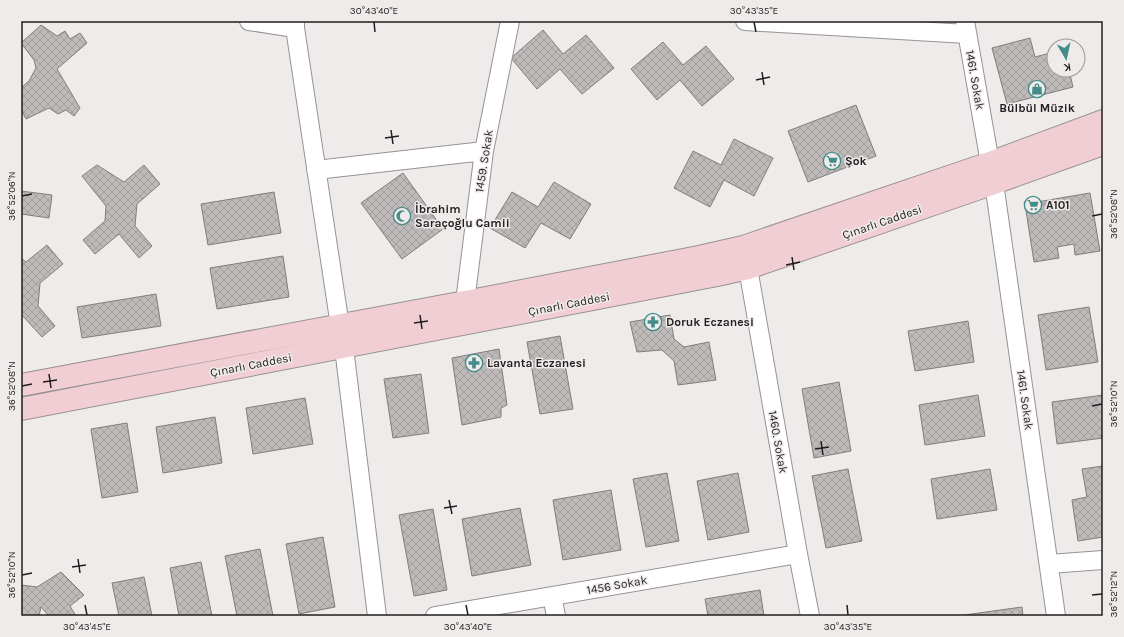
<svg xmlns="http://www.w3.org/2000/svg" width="1124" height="637" font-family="Karla,sans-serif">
<defs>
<pattern id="building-cross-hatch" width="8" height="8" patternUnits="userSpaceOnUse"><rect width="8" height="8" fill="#bebaba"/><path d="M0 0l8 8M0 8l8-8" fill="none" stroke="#a39f9f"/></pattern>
</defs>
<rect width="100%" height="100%" fill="#f0ebeb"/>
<path fill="url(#building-cross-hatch)" stroke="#817d7d" d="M41,25L57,36L65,31L70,39L80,33L87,43L57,69L80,108L74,116L66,110L58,114L49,108L26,119L21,109V88L29,81L36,68L34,60L21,43Z
M543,30L563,54L586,35L614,68L582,94L560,69L537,89L511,58Z
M1030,38L1035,57L1054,52V70H1069L1073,87L1007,104L992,48Z
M663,42L683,65L706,46L734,79L702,106L680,80L657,100L631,69Z
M856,105L876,156L808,182L788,131Z
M734,139L773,158L754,196L724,180L710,207L674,188L693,151L721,165Z
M97,165L124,182L144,165L160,184L137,204L135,226L152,246L139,258L119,234L95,254L83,240L105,221L106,206L82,176Z
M403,173L443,229L402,259L361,203Z
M554,182L591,204L570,239L541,223L525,248L490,228L512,192L538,207Z
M21,191L52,195L49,218L21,214Z
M274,192L281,233L208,245L201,204Z
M1090,193L1100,251L1075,255L1074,244L1057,247L1059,258L1034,262L1025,204Z
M47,245L63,264L40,283L38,306L55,326L42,337L21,314V258L26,262Z
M283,256L289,297L217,309L210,268Z
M156,294L161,326L82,338L77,307Z
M1089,307L1098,362L1046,370L1038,315Z
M670,315L674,339L684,347L709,342L716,380L678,385L674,361L662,350L637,352L630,322Z
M968,321L974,362L915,371L908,331Z
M560,336L573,409L540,414L527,342Z
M499,349L507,405L501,408V417L462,425L452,358Z
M421,374L429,433L393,438L384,379Z
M839,382L851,451L814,458L802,389Z
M978,395L985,436L925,445L919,405Z
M1103,395V438L1057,444L1052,402Z
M305,398L313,444L253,454L246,408Z
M215,417L222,463L163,473L156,427Z
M127,423L138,492L102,498L91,429Z
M1103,466V537L1078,541L1072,500L1087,497L1082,469Z
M848,469L862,541L826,548L812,476Z
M990,469L997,510L937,519L931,479Z
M667,473L679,541L646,547L633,479Z
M738,473L749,532L708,540L697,481Z
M611,490L621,550L563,560L553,500Z
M520,508L531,565L472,576L462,519Z
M433,509L447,590L414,596L399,515Z
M323,537L335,607L299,614L286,544Z
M260,549L273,616H237L225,556Z
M201,562L212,616H179L170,568Z
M61,572L84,595L70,606L76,616H49L41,607L39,616H21V585L37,587Z
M144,577L152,616H119L112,583Z
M760,590L764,616H708L705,599Z
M1022,607L1023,616H957Z"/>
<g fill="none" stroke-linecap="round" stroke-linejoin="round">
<defs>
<path id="minor" d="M249,21L295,28
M295,21V28L340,326
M745,21L967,34
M965,21L990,163
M316,170L484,151
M994,183L1056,616
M748,268L798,554L810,616
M465,302L484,151L510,21
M344,348L377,616
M1049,564L1103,560
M552,596L556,616
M435,616L798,554"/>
<path id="secondary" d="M21,385L465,302L699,257L743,247L990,163L1103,121
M21,409L717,275L748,268L994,183L1103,144"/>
</defs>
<use href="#minor" stroke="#979293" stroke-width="20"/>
<use href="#secondary" stroke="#979293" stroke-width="24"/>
<use href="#minor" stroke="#fff" stroke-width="18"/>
<use href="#secondary" stroke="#f1ced4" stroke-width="22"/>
</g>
<path fill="none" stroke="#201e1e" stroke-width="1.5" d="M374,22L375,32M754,22L756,32M762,72L764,85M756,80L770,77M391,130L393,144M385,138L399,136M22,196L32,194M1092,216L1102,214M792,257L794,270M786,265L800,262M420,315L422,329M414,323L428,321M49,374L51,388M43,382L57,380M22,386L32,384M1092,406L1102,404M821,441L823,455M815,449L829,447M449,500L452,514M444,508L457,506M78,559L80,573M72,567L86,565M22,575L32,573M1092,595L1102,594M85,605L87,615M466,605L468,615M847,605L848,615"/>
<defs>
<symbol id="shop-ring" viewBox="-11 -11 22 22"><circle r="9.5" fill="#f0ebeb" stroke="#448c89" stroke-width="1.5"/><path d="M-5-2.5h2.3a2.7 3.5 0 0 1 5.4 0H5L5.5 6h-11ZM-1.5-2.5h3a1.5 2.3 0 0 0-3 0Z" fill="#448c89"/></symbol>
<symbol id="supermarket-ring" viewBox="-11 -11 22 22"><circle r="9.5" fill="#f0ebeb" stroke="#448c89" stroke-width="1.5"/><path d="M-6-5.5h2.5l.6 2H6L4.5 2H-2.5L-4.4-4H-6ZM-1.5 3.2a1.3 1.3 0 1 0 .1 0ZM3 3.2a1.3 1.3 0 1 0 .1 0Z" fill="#448c89"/></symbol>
<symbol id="mosque-ring" viewBox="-11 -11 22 22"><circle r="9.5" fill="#f0ebeb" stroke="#448c89" stroke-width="1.5"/><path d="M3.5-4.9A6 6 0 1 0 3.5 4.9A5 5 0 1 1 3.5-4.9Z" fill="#448c89"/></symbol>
<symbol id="pharmacy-ring" viewBox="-11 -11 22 22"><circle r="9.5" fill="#f0ebeb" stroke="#448c89" stroke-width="1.5"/><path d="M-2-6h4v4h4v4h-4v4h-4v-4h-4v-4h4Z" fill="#448c89"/></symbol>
</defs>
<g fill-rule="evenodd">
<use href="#shop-ring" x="1027" y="79" width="20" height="20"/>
<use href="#supermarket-ring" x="822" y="151" width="20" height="20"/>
<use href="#supermarket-ring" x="1023" y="195" width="20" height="20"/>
<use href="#mosque-ring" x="392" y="206" width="20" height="20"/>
<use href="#pharmacy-ring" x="643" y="312" width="20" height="20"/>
<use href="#pharmacy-ring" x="464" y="353" width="20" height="20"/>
</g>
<g text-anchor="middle" stroke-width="3" stroke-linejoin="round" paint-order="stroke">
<g font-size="12" fill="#201e1e" stroke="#f0ebeb">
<text transform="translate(975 80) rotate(80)" y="4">1461. Sokak</text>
<text transform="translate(484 161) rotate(-81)" y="4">1459. Sokak</text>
<text transform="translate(882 222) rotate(-19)" y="4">Çınarlı Caddesi</text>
<text transform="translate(569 304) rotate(-11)" y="4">Çınarlı Caddesi</text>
<text transform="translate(251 365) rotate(-11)" y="4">Çınarlı Caddesi</text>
<text transform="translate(1025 400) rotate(82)" y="4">1461. Sokak</text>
<text transform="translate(778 442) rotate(80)" y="4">1460. Sokak</text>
<text transform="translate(617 585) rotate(-10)" y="4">1456 Sokak</text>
</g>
<g font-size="12" font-weight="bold" fill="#201e1e" stroke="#f0ebeb" text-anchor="start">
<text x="1037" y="112" text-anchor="middle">Bülbül Müzik</text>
<text x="845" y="165">Şok</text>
<text x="1046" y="209">A101</text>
<text x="415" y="213">İbrahim<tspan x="415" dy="14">Saraçoğlu Camii</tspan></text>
<text x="666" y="326">Doruk Eczanesi</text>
<text x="487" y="367">Lavanta Eczanesi</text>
</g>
</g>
<rect width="1124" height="637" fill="none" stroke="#f0ebeb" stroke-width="44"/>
<g transform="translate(1066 58) rotate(171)"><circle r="19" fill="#f0ebeb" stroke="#9d9999"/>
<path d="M0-3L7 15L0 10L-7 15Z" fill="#448c89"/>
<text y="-6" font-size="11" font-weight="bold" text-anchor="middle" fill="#201e1e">K</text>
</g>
<rect x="22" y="22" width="1080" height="593" fill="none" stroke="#201e1e" stroke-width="1.5"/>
<g font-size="10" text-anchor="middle" fill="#201e1e">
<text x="374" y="14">30°43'40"E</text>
<text x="754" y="14">30°43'35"E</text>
<text transform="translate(11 196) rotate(-90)" y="4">36°52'06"N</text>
<text transform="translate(1113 214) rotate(-90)" y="4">36°52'08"N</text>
<text transform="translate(11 386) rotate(-90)" y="4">36°52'08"N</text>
<text transform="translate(1113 404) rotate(-90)" y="4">36°52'10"N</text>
<text transform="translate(11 575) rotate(-90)" y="4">36°52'10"N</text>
<text transform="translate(1113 594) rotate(-90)" y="4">36°52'12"N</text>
<text x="87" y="630">30°43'45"E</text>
<text x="468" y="630">30°43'40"E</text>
<text x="848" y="630">30°43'35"E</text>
</g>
</svg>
